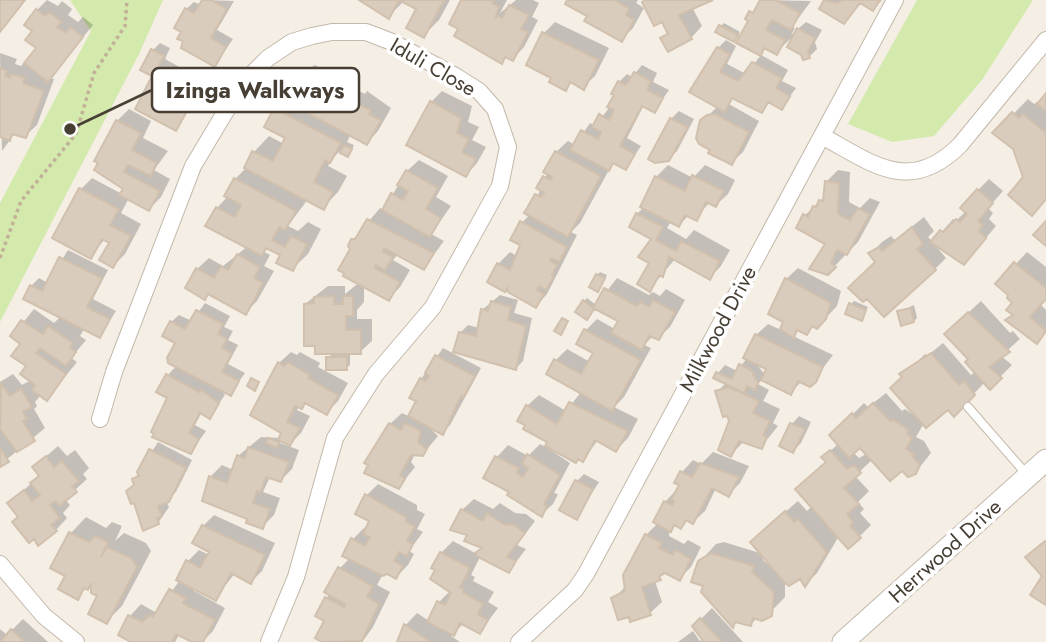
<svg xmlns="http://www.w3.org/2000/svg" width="1046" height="642" font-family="Jost,sans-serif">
<rect width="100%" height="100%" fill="#f4eee5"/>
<path fill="#d3eaac" d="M70,0H163L139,54L0,322V203L91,31Z
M917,0H1033L982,80L934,136L892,142L848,124Z"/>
<path fill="#0003" fill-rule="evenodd" d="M47,0L58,6L62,1L72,9L68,15L78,22L83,17L93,25L50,78L54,79L37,125L25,136L15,133L2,151L0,53L17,59L15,64L21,66L38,48L34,30L37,10Z
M204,0L234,1L217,30L233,39L215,65L183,31L186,9L194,2L201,5Z
M361,0H450L439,20L423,36L418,8L404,1L389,16Z
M463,0H507L500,13L516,0H533L539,3L532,17L538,20L524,47L513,59L507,56L502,61L460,28Z
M569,0H638L636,3L644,8L633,28L622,39Z
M646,0H705L692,7L702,26L691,38H662L669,32Z
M762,0L811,1L792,27L795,28L791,35L806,22L822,30L815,42L817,49L809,57L794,35L776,53L766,48L760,54L747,19Z
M826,0H882L873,9L862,2L844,22L821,9Z
M555,22L609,48L595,76L583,87L572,82L565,89L544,33Z
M724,23L740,32L734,40L721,26Z
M726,40L736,46L727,64L746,74L761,55L788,70L782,81L796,88L782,107L770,101L762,111L735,97L732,103L738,91L727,103L759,121L743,152L731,163L708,116L718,106V48Z
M160,43L170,48L165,59L212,85L199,103L194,101L176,129L155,75L153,50Z
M314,65L342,76L338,80L365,94L367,91L391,108L378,131L367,143L351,134L347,142L354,145L351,152L348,155L340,151L331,160L328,166L347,176L338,192L323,208L308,199L288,226L298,231L308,222L321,229L308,254L292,269L283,255L269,247L264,252L270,255L264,266L274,271L257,301L245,313L209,293L205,297L197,269L209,258L223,266L248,246L217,208L228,196L235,179L247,167L254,152L269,136L284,144L288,137L276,110L293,95L303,77Z
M642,65L657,73L653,82L669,90L654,111L644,105L627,138L641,146L626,168L615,162L610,168L580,223L571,232L577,235L547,294L536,306L509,285L489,281L498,264L510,252L517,256L522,245V223L530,214L556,152L568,141L575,145L590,123L595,126L609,108L619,82L627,74L632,77Z
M442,91L472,106L468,122L479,127L472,140L486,147L477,163L466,175L431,102Z
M1046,96V200L1032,214L1025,177L1014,148L995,133L1028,99L1034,104Z
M129,109L151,121L143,138L168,151L154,170L170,179L161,197L149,209L129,198L121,213L141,224L125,254L113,266L111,242L105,239L90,257L81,189L92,178L122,194L125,188L117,121Z
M679,111L694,119L677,151L669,159L671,119Z
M419,160L448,176L436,197L451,206L431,234L444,241L424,268L398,254L393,260L410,270L400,287L389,299L364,285V302L357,310V319H372V341L360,352H350V365L346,368L328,358L334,352L305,304L328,286H345V294L356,285H363L352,249L353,240L380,208L383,210L407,171Z
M668,165L693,178L705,165L735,180L728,194L716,205L710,202L696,218L689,215L679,225L671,221L667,228L686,239L694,230L730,250L721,266L710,277L675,259L650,289L653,238L637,214L644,207L656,177Z
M838,170L850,172L849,202L860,208L870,198L880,202L858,242L828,273L827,243L805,215L825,197L826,182Z
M989,179L1003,191L988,208L993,213L989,219L996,226L975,251L934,244L946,258L935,269L877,262L871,253L882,242L891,236L895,240L924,217L934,231L928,237L933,242L953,219L956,221L966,211L978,190Z
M68,250L108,270L93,299L116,311L100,336L85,328L80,336L86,340L71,358L77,362L47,399L41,395L35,402L37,406L34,409L45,428L0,465V382L13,374L22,385L31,380L23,343L12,336L34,309L54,323L61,316L31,286L39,278L48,283Z
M1027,252L1046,267V298L1040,304L1046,310V332L1036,342L1008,320L1014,314V303L1011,294L997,284Z
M798,268L841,291L837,306L817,327L814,325L806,333L800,329L793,336L833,355L810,385L802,381L791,392L763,379L758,384L769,390L763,401L780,409L773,423L778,426L761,447L744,441L731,455V421L717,392L726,383L718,373L725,365L737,371L747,358L756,335L768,324L781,330L785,322L786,279ZM756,363L768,369L765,375Z
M600,272L607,275L601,287L597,275Z
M617,278L649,295L653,292L660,296L666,289L685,300L670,327L658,338L653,336L644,345L651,348L624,397L614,407L638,419L628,438L616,450L598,440L583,460L554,449L552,451L570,463L554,493L558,494L553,504L541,515L512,491L486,478L497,457L508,445L528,456L540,444L546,447L550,441L527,406L539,395L566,411L581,392L556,360L567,349L590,362L595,352L586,330L597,319L615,329L620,320L595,307L590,314L584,301L587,298L596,305Z
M500,295L518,300L514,313L532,318L523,361L515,369L461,332L468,325L479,328L482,310Z
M854,301L868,307L861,319L851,304Z
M981,301L1010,333L1013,331L1020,339L1001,356L1012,365L990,387L985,382L954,415L948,407L924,423L916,437L924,441L931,453L915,473L873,459L855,476L869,491L858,502L864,509L860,513L871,525L859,537L839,536L817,573L806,584L800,576L785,579V597L765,618L758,617L751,624L738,621L733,626L706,584L694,581L704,557L716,544L724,542L763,554L764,530L798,501L807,511L812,506L827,461L824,457L839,443L832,435L864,403L868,407L886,393L902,411L905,409L917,417L914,365L925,354L927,356L943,343L971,375L976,371L958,322ZM860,445L868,453L859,458L853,452ZM764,555L776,572L763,560Z
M205,303L230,316L224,327L233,331L228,340L238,345L228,364L245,373L230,394L218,387L225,395L210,416L202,412L195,425L206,431L191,452L170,397L168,375L177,365V343L171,322L179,315L192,321Z
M914,305L917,318L914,321L899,312Z
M443,348L481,368L450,425L443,433L427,425L438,436L423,454H415L411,462L415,467L399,487L390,424L402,413L410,417L418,401L421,379Z
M291,352L297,355L300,352L320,363L318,367L348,383L338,401L327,412L307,402L299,406L297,410L310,416L301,433L290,444L281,440L280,443L299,450L292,469L281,480L270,477L263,492L280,498L274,515L262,527L249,518L210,477L222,465L233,470L238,456L261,437L280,438L284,432L279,363Z
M799,416L811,422L801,443L793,451L781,445L792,424Z
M158,442L192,460L176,492L166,501L169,507L158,523L134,480Z
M58,446L67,456L75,450L89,468L83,474L87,479L65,499L70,505L63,513L67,518L56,530L20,516L9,504L40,475L34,467Z
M713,452L749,466L740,483L728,495L716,488L705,511L693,522L688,520L681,527L676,524L670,530L669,536L684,544L688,540L701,547L691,567L679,579L667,572L655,581L662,602L650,613L613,599L626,586L625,575L646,535L658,523L665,502L681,485L676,482L682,472L693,460L701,464Z
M584,474L599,482L577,517V481Z
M378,484L417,505V510L425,514L417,529L423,532L409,551L414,554L408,565L396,577L383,574L377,585L390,592L373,627L362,642H325L317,638L327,620V598L340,568L350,558L353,539L364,528L367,529L371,520L367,495Z
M474,499L493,509L500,503L515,513L526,514L535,521L517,545L526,549L509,571L480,557L471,575L475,577L473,581L494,592L488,602L498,608L480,632L464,623L451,636L460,642H399L402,629L417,613L429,621L439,602L450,591L434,567L441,553L453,541L477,554L481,548L466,540L470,534L462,510Z
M214,515L275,543L262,571L251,582L235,573L215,599L195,588L194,591L225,608L213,631L202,642L180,633L175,642H135L120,634L130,616L141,604L155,612L162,605L180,580L188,561L199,550L209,555L211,551L203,526Z
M86,517L106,528L112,522L122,526L115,541L124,533L146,543L151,551L122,606L107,621L93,582L77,597L67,575L52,567L71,533Z
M712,608L743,642H678L693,631L700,641L705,638L694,626Z
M23,619L48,642H0V629L7,635Z"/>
<path fill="#d9ccbd" stroke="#d1c0ad" stroke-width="2" d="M0,0H25L0,32Z
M202,0H211L227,9L211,38L226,47L215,67L181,48L183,41L177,39L181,32L174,28L185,8L194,13Z
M359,0H444L424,38L406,28L416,9L399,0L389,19Z
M461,0H494L492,3L499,7L495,19L497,15L502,18L509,5L529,15L521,29L528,32L513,61L505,57L502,64L454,36L458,29L449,24Z
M567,0H614L629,8L626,15L634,20L622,42L584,21L587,16L565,4Z
M645,0H713L679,15L692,39L668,52L660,38L668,34L662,22L654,26L642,2Z
M760,0H776L800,13L791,30L772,20L766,30L785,40L777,55L764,48L761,56L736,43L748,21L745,19L749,11L753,13Z
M824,0L837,3L843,0H880L873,11L860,3L844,24L819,9Z
M36,9L45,16L49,12L62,22L57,27L66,33L70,27L83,37L48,82L24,63L36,48L25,40L32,31L24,25Z
M719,25L738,35L734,42L715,32Z
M797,28L815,38L808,51L810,58L803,60L801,55L787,47Z
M542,32L599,60L584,90L570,82L566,91L549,82L551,78L526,65Z
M717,47L730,54L720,72L738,81L752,62L782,78L776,88L790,96L782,110L768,102L762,113L732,98L725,112L689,92Z
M151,49L164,56L158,67L206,92L199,106L192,102L176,131L135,109L152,76L140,70Z
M0,68L7,71L5,76L10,78L11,74L25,78L23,83L44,91L26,138L12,134L10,141L0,137Z
M634,72L651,81L647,90L663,98L655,113L642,106L620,146L635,154L626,170L613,163L609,171L570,150L581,130L598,139L601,132L592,127L599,114L609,120L614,110L607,107L614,95L611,94L618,81L626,85Z
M301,76L332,88L329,92L371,110L369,114L381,120L367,145L287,102Z
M1046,93V111L1037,104Z
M430,101L461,118L457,133L469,139L462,152L476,159L466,177L406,145Z
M274,108L341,143L330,163L325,160L314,182L333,192L324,210L244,168L252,151L273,161L285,138L264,127Z
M1012,112L1019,118L1023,114L1046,133V199L1032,216L1008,195L1023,177L1013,149L992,133Z
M715,114L749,132L732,165L708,153L710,150L699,144L696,138L700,120L707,115Z
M670,118L688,127L669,161L655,163L648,159Z
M116,120L141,133L132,150L157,163L151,176L128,165L124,172L160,191L149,211L119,195L123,189L94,170L98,163L94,161Z
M344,145L352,149L348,157L340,153Z
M555,151L601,176L568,237L524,213L535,194L541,197L544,193L536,188L543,176L550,180L552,177L543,172Z
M406,170L438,188L426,209L441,218L430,237L382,210L391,193L403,200L408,191L397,185Z
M692,175L724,191L716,207L706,202L697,221L685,215L679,227L640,207L655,176L685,191Z
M234,178L296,211L285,230L279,227L272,240L285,247L291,236L307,244L293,271L276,263L280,255L266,248L262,256L205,226L216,207L235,217L241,205L224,196Z
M825,181L839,183L838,214L850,220L858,208L870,214L847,255L837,250L831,263L836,267L828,275L809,269L825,244L796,228L803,214L808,217L813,206L816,207L819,200L823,201Z
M79,188L119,209L110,225L131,236L113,268L99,260L109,243L102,239L91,259L52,238Z
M977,189L993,203L978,221L983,225L979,231L986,238L964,265L930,242L940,230L943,232L956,219L960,222L967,214L960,208Z
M636,213L663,227L656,240L676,251L681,241L720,261L710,280L669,257L663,277L659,275L650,292L637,284L649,263L638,257L651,239L629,227Z
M367,219L434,253L424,270L384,248L383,252L393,257L385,270L376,265L375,268L400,282L389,301L343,276L344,273L338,270L350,249L348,246L351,239H355Z
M520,221L567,247L559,262L552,258L550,261L557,265L552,275L554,276L546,290L539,286L537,290L544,294L536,308L508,292L507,288L505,292L487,282L497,263L510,270L520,245L510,240Z
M1046,221V246L1033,235Z
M912,227L923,244L917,249L936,270L884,317L867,299L863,302L848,288L875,262L868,253L879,247L882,251Z
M237,254L260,267L254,278L263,283L246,315L208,294L205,300L185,288L196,268L214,278L221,266L228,270Z
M59,257L102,278L87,307L110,319L100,338L23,299L30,285L42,291Z
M1014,262L1046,288V299L1030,317L1046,331L1037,344L1005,320L1013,315L1006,310L1012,303L1007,298L1008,295L995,284Z
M596,274L605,278L598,292L589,287Z
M785,278L831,303L826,319L817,329L812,326L807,335L797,330L794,338L780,329L783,322L768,314Z
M604,288L637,306L640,302L649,307L653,300L675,312L659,340L649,336L642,350L611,333L618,321L593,308Z
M334,296V304H343V296H353V316H346V330H361V354H315V346H304V304L314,303V297Z
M583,300L594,309L587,320L575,312Z
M491,301L511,307L508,320L526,326L516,370L453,352L459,332L476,336L481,309L488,311Z
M849,303L866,310L862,321L845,314Z
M911,308L914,322L901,326L897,311Z
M196,310L223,324L218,334L227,339L222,348L232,353L222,372L239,381L231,396L168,363L167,358L175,343L162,336L170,321L185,329Z
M968,312L1010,352L989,367L1002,378L990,390L965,362L968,359L944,334Z
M562,318L568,321L561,335L554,331Z
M21,320L43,334L48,326L73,343L70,348L76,352L66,366L40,348L36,353L66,374L47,401L32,390L35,385L20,374L26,366L11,356L20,344L10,336Z
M584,329L641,360L612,411L546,374L554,359L581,374L593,353L576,344Z
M755,334L823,367L816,382L810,387L798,381L791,395L761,380L766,369L743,358Z
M931,353L959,385L964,381L975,395L954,417L948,410L926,428L890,388L902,377L899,374Z
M435,355L475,376L463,398L461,396L443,435L408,416L416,401L409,398L420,378L426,381L429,376L425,373Z
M326,357H347V370H326Z
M278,362L285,366L287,362L310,375L308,378L338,395L327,415L305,403L302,409L295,406L287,422L300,428L290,446L278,440L281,433L250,415Z
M739,364L754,372L753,375L758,382L755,390L747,386L744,393L713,378L716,372L732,379Z
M166,374L199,392L201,390L219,403L210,419L200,413L189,433L199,439L191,454L152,437L154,434L151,432L167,398L156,392Z
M251,378L259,382L255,391L247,386Z
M1,384L10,396L21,389L32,407L23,412L27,419L23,421L35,441L17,452L0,429Z
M729,387L759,401L753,413L770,421L763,435L767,437L762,449L739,441L731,457L718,450L729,421L727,416L723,417L715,391Z
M569,402L628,431L616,452L595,440L583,462L578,459L576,463L545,446L547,442L523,429L525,425L517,421L526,405L557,424Z
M873,403L890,421L893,420L909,430L907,433L912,438L906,449L914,454L912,456L920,465L916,474L908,477L902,471L890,481L860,448L849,458L829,435L852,413L856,418Z
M389,423L401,430L405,423L421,431L418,442L427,449L423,456L411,455L400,475L405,479L399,489L364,473L368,465L364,463Z
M790,423L805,429L793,453L779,446Z
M268,438L279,442L277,448L266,443Z
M248,447L289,462L281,482L266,477L260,493L257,491L253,503L270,509L263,529L246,523L247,519L202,501L209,476L227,483L237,455L245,458Z
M0,448L9,462L0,467Z
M149,449L186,468L169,502L158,506L162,516L157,518L159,524L143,531L134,503L131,504L126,491L134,485L132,479L139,476L137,472Z
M830,450L847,469L854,465L861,473L844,488L859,504L847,514L853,522L850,526L861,538L848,549L795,489L826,462L821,457Z
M527,454L560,475L544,504L547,506L542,517L507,495L509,492L483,478L495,456L519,468L517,473L523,477L528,468L522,464Z
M46,456L54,467L62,461L79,481L72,486L77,492L59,506L56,501L50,505L60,518L51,525L57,531L38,546L34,539L29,543L12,522L18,517L7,503L24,490L32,501L40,495L30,483L39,476L32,467Z
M700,463L739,477L729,497L712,488L693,524L686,520L681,529L674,525L671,532L653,522L664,501L672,505L674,501L671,500L679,485L674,483L680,471L692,477Z
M575,480L593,489L577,520L559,510Z
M365,494L406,517V522L415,526L407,541L413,544L407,556L399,552L394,561L403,566L396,579L387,574L383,576L342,556L351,538L365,546L370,537L363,534L369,521L355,514Z
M461,509L483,521L487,513L503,524L514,525L525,533L507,557L516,561L509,573L478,557L475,553L482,548L464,541L467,535L450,530Z
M785,511L794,522L798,519L827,552L805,587L800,579L789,586L785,583L750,542Z
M202,525L265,555L251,584L231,573L216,601L176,580L186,560L200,568L209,552L192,543Z
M69,532L89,542L95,536L108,542L101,557L107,547L131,558L137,567L107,624L88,614L97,596L91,593V583L88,590L84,588L78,600L58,589L65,576L50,568Z
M645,534L662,543L659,548L673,555L675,550L691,559L680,581L665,573L659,576L661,580L642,587L651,615L630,622L629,617L618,620L611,598L625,591L623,575Z
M1045,541L1046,542V605L1030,595L1042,576L1025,557Z
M440,552L470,568L460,587L464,589L463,592L483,604L478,614L488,620L480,634L460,623L454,636L427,622L437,601L445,605L451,593L430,579L435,570L431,568Z
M711,553L754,566L752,572L774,592L772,616L762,621L753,618L751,626L735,622L733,628L701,592L703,586L691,582L698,561Z
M338,567L373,586L367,597L379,604L362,641L322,642L315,638L324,621L315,616L325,597L344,607L345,604L324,592Z
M169,589L186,598L183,603L215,620L203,642H192L176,634L172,642H131L118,635L128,615L142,622L150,615L153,617Z
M700,618L722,642H704L692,626Z
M404,624L431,642H397Z
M11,629L25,642H0Z"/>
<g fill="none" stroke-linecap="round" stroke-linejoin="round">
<defs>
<path id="service" d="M968,407L1028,476"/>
<path id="minor" d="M822,136C873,164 910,195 960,145L1046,40
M100,419L114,372L193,166L242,84L268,58L292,42L312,36L332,32H366L392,42L457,77L479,91L495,109L508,147L500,186L433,307L376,374L335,438L296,577L269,642
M0,564L44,616L76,642
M519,642L575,590L586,574L895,0"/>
<path id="tertiary" d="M843,642L1046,460"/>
</defs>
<use href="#service" stroke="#c3b8aa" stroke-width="10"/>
<use href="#minor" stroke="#c3b8aa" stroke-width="18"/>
<use href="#tertiary" stroke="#c3b8aa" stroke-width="23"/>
<path stroke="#c2b098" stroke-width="3.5" stroke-dasharray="3.5 3.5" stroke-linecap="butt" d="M0,258L21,201L76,134L94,73L125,26L127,0"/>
<use href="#service" stroke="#fff" stroke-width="8"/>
<use href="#minor" stroke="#fff" stroke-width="16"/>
<use href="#tertiary" stroke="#fff" stroke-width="21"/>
</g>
<g text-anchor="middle" stroke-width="7" stroke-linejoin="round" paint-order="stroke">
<g font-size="21" fill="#473e34" stroke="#fff">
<text transform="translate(433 67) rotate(30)" y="7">Iduli Close</text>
<text transform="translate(718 329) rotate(-62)" y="7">Milkwood Drive</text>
<text transform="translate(945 551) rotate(-42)" y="7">Herrwood Drive</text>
</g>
</g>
<path fill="none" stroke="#473e34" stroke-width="2.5" d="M70 129L152 90"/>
<circle fill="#473e34" stroke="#fff" stroke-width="2.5" cx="70" cy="129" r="7"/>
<rect fill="#fff" stroke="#473e34" stroke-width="2.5" x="152" y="68" width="207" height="44" rx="7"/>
<g font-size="23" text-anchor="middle" font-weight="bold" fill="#473e34">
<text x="255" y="98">Izinga Walkways</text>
</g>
</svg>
